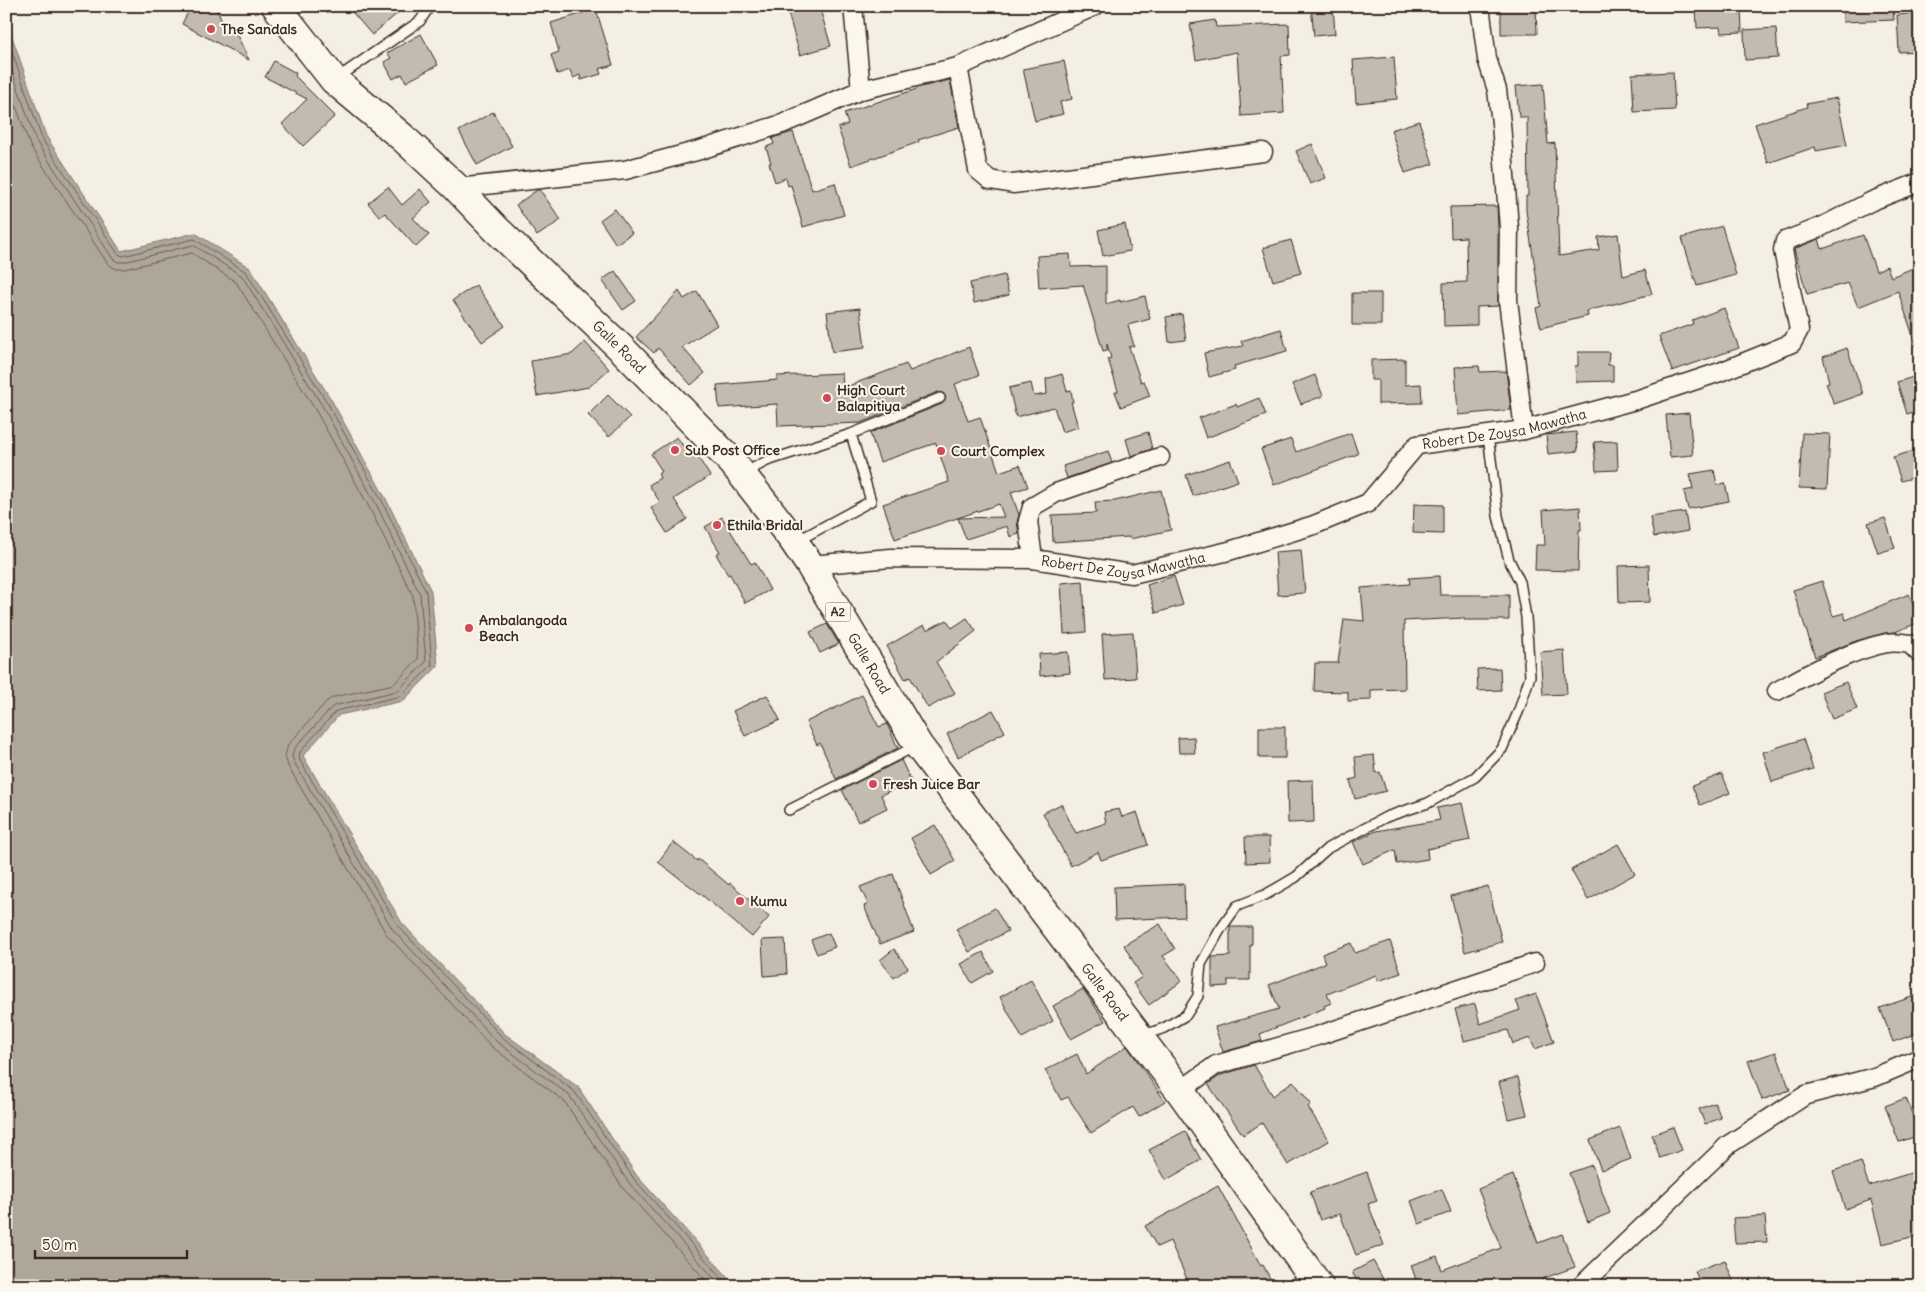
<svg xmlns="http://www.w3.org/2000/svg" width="1926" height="1292" font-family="Delius,sans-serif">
<rect width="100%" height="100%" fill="#f3efe4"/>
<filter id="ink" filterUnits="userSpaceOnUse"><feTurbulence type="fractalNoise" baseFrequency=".02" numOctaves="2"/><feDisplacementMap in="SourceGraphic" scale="10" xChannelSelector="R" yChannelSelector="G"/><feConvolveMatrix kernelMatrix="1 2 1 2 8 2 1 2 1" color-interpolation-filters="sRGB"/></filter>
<g filter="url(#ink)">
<path fill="#afa69a" stroke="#817468" d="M6,19L46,136L121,251L195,233L250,268L332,401L386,499L431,591L438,666L403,701L339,715L303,756L402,923L505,1034L578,1087L637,1176L736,1286H6Z"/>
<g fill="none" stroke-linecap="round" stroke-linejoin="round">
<path stroke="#695c50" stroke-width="1" d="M6,34L42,139L118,254L123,256L194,239L246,272L328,404L382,501L426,592L432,665L401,696L336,711L300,752L299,759L398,926L502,1037L574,1091L634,1179L729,1286
M6,53L36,141L113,259L118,262H124L193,245L242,276L323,407L376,504L420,594L426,662L397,691L333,706L294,749L292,756L294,762L393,930L497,1042L569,1095L629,1183L721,1286
M6,77L30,146L108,264L116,269H124L192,253L236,282L316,411L369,507L413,596L418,659L394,684L334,697L327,701L288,745L285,756L288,766L387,935L492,1047L564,1101L623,1188L711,1286"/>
</g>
<path fill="#c3bbb0" stroke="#3b2a1e" d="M191,6H216L223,25L236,33L249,60L182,24Z
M347,6H406L372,35Z
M786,6H819L831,46L800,55Z
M1311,6H1333L1335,34L1314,36Z
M1501,6H1536L1537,34H1501Z
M1696,6H1741L1742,32L1721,33L1720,27L1697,28Z
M1843,6H1893L1894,20L1843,22Z
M596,9L613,65L599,69L601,74L581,80L580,75L573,78L570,70L557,74L551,55L559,52L551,23Z
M1920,13V51L1899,52L1897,15Z
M1215,20L1216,27L1289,24L1290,55L1281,56L1284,113L1241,116L1237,52L1196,60L1190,24Z
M1776,28L1778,58L1745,60L1744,30Z
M421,34L438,65L406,82L402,74L393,79L384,62L391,58L387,53Z
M1394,57L1397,99L1356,103L1353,60Z
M274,61L296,73L295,76L335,116L303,146L282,124L307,99L265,77Z
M1064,61L1072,99L1060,102L1063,114L1035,121L1023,69Z
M1673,72L1675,110L1634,112L1632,74Z
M950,80L959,127L918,140L919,142L851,166L838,128L848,124L844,113L917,89V88Z
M1543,84L1548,144L1555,143L1559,256L1599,250L1598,237L1618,234L1623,276L1645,270L1652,294L1587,311L1588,316L1541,328L1536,308L1541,306L1526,211V196H1528L1527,117H1519L1516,86Z
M1837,98L1847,145L1816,151L1815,147L1768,163L1755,124L1807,107L1806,104Z
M493,112L512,146L477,165L459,131Z
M1419,121L1433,164L1405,173L1391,130Z
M793,132L812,190L835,183L844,215L803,227L791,185L788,186L786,178L775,182L769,163H771L766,147L774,144L772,138Z
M1312,144L1326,178L1310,184L1296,151Z
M388,187L402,205L420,189L431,202L413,218L429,235L416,247L385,213L380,217L368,203Z
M537,190H540L561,220L537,236L516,205Z
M1497,206L1498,228V306L1477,307V325L1444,326L1443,283L1467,282L1466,237L1451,238L1450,207Z
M615,209L632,233L616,244L600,220Z
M1125,224L1130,251L1103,256L1098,230Z
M1722,226L1736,275L1697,286L1682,238Z
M1863,235L1876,271L1887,266L1891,277L1913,268L1920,286V347L1917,348L1898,291L1858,307L1848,283L1807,294L1794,249L1819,239L1822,249Z
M1291,240L1301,273L1273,281L1263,248Z
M1070,254L1071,267L1106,266V304L1120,300V302L1145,296L1150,319L1128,325L1134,346L1129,347L1141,382L1144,381L1150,396L1121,407L1115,392L1118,391L1108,359L1111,358L1107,344V350L1103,351L1083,285L1039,288L1037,256Z
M615,271L636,301L623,310L602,280Z
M1004,275L1009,295L974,303L970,283Z
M476,285L505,326L482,342L453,300Z
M679,291L684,299L697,291L717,325L682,347L705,373L691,385L658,348L654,353L636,337Z
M1352,293H1381V325H1352Z
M860,308L865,348L832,352L827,312Z
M1724,308L1739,348L1672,371L1659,336L1693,324L1692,320Z
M1182,314L1186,340L1169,342L1166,317Z
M1281,329L1287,351L1234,366L1235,370L1209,377L1204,353L1243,346L1241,341Z
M585,342L609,369L589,387L537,396L531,361L572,354Z
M969,347L979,375L955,384L968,421L980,417L999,472L1020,465L1028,487L1011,492L1019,515L1017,522L1019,534L1010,537L1007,526L966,539L958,518L1004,517L999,504L895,539L883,504L949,482L936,443L880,462L870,433L942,404L946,398L943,393L938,392L860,423L778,426L777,404L719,408L717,385L777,380V376L842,373L843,388L906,364L910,371Z
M1847,348L1863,394L1834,404L1826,383L1829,382L1823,357Z
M1578,352H1609L1608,365H1613V381L1576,382L1575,366H1578Z
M1405,359V385L1421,384L1422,403L1378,404V380H1371V360Z
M1479,366L1480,372L1506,371L1511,410L1458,415L1455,367Z
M1062,374L1067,391L1071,390L1073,402H1071L1078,427L1062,432L1054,407L1016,417L1009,388L1031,383L1034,396L1047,394L1046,379Z
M1315,375L1323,396L1301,404L1292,384Z
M1920,375V410L1907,414L1897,382Z
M608,395L630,417L609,437L588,415Z
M1259,398L1266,415L1206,438L1199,418L1236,404L1237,407Z
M1689,413L1693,455L1670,457L1666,415Z
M1148,432L1152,449L1131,456L1126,439Z
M1576,432L1578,451L1548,454L1546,435Z
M1351,433L1358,454L1274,485L1261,449L1291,439L1296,452Z
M1802,433L1830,434L1827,489L1799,488Z
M677,437L688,453L694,451L710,476L674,499L687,519L667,533L651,508L660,502L649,485L660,478L658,474L662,471L651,454Z
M1617,441L1618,470L1596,471L1594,442Z
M1920,449V476L1901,481L1893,457Z
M1108,451L1112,463L1067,478L1063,466Z
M1230,460L1238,481L1193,496L1186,475Z
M1714,470L1717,485L1725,483L1729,501L1688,509L1684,491L1693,489L1690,474Z
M1161,490L1171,530L1130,539L1129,537L1053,542L1052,515L1096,513L1095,502L1115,501Z
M1414,504L1443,505V534L1413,533Z
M1580,507L1581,530H1579L1578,571L1535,570L1536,545H1545L1543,510Z
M1685,512L1688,531L1654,537L1650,517Z
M722,517L751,564L755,562L770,590L745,603L730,574L728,575L716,554L720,552L705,527Z
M1885,518L1895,548L1878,553L1868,523Z
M1301,550L1305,593L1278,595L1275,552Z
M1649,565L1650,602L1619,603L1618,566Z
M1174,576L1183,605L1156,613L1147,585Z
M1439,576L1440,595H1509V620H1464V618L1404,621L1405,689L1371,690V700L1348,701V692L1314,691L1315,663H1338L1344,619L1364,621L1361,588L1410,584L1409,578Z
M1083,581L1086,632L1064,634L1061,583Z
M1822,581L1833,616L1844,613L1846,620L1909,594L1920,622L1895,632L1885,633L1856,641L1815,657L1793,590Z
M967,618L976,631L936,662L955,693L928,708L910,677L905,679L887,646L924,625L927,630L947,620L952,628Z
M827,624L839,644L820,653L810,632Z
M1133,632L1136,678L1105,680L1102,634Z
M1564,650L1567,694L1543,695L1540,652Z
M1068,652L1070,673L1040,676L1039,654Z
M1500,668L1501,690L1478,691L1477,669Z
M1846,682L1857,709L1832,719L1821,692Z
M767,695L780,720L745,736L733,711Z
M862,695L879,727L887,724L898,748L836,779L820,743L817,745L806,722Z
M993,710L1005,732L958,757L947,734Z
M1259,727H1285V758H1259Z
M1194,737L1195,753H1179L1178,738Z
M1803,739L1813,769L1772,782L1763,752Z
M1374,755L1376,773L1380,772L1386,791L1355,799L1350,780L1357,778L1355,757Z
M901,760L911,781L881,795L887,808L858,822L842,790Z
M1722,774L1730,793L1700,805L1692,786Z
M1313,780L1314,822L1288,823L1287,781Z
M1462,803L1470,840L1427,849L1428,859L1397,864L1395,850L1363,864L1353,842L1376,831L1440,820L1437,808Z
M1061,804L1076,833L1106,823L1104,812L1119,809L1122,817L1137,812L1148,845L1101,860L1098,852L1071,866L1043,813Z
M935,825L955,861L931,875L911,838Z
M1245,837H1269L1270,862L1246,863Z
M673,842L697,861L698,859L729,885L730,883L769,917L752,937L702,895L658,862Z
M1618,844L1635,874L1588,900L1571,870Z
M893,874L914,932L880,944L864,906L868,904L860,887Z
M1184,884L1185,917L1115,920L1114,887Z
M1488,886L1502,942L1465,952L1451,896Z
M995,908L1008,931L969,952L956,929Z
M1160,924L1175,949L1163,956L1182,981L1149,1005L1133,983L1142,977L1124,945Z
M1230,927H1252V944H1250V980H1228V986L1212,987V957L1230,956Z
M829,933L835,947L817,954L811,940Z
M785,939L787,974L764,976L762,940Z
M1390,941L1401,973L1378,981L1376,975L1327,994L1331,1003L1324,1006L1325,1008L1260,1034L1262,1041L1223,1052L1215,1027L1279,1009L1269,985L1325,963L1322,954L1351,943L1355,953Z
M894,949L908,968L894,978L880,960Z
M983,952L993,971L972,983L961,964Z
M1031,980L1053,1021L1022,1038L1000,997Z
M1083,989L1105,1021L1071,1039L1053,1006Z
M1536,994L1554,1042L1535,1049L1530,1038L1513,1044L1508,1030L1464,1041L1455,1009L1475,1004L1480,1024L1520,1010L1516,1001Z
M1920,994V1032L1893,1042L1880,1008Z
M1127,1046L1165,1101L1139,1117L1133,1107L1091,1133L1068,1097L1061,1100L1045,1070L1077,1054L1086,1074Z
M1776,1052L1790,1090L1762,1100L1748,1061Z
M1254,1065L1273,1096L1293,1081L1311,1104L1308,1107L1329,1141L1288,1165L1262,1123L1243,1135L1208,1084L1221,1075Z
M1518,1077L1527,1115L1508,1119L1499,1082Z
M1906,1098L1920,1135L1899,1142L1885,1106Z
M1715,1103L1721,1118L1705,1124L1699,1109Z
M1673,1127L1682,1150L1660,1158L1652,1135Z
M1620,1128L1631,1159L1601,1170L1590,1140Z
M1185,1131L1201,1160L1166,1180L1149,1150Z
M1861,1162L1869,1186L1914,1172L1920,1191V1235L1882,1244L1871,1200L1845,1209L1833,1171Z
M1592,1165L1610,1213L1588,1222L1569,1173Z
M1367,1172L1377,1201L1368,1204L1384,1245L1356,1255L1340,1214L1320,1220L1310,1192Z
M1513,1175L1538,1243L1562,1234L1575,1267L1542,1279L1545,1286H1405L1416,1280L1411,1265L1437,1256L1442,1270L1501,1248L1478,1189Z
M1218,1186L1261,1266L1263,1265L1274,1286H1190L1170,1241L1157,1247L1145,1226Z
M1442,1189L1451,1212L1419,1224L1411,1201Z
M1765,1216L1767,1242L1735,1243L1733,1218Z
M1725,1260L1735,1286H1701L1695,1271Z
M1373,1261L1387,1286H1360L1352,1272Z"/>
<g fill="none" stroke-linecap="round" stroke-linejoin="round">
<defs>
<path id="service" d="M336,79L420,21L430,6
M851,434L940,398
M744,473L767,461L851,434L871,501L797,541
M789,810L916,746
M1142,1036L1164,1028L1186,1015L1198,996L1201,964L1220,930L1237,906L1265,895L1296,877L1328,848L1386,817L1428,803L1475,777L1502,749L1519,710L1530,676L1526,617L1520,582L1509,560L1498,516L1488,435"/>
<g id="minor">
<path d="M853,6L861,90"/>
<path d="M1480,6L1487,59L1497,90L1501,123L1509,228L1508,300L1524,430"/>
<path d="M958,67L978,170L990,180L1013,184L1263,152"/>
<path d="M457,188L625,170L700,150L782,124L861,90L958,67L1095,6"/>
<path d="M1033,559L1028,521L1032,507L1056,493L1160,457"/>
<path id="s1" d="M810,565L891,558L1033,559L1132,574L1229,551L1314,525L1368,503L1417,445L1524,430L1639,399L1720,372L1792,343L1799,330L1783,250L1785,241L1821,227L1872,201L1920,182"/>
<path d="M1777,691C1810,673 1850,650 1887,643C1894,642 1903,643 1910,644L1920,654"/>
<path d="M1180,1091L1216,1065L1317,1036L1535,963"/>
<path d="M1581,1286L1728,1145L1806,1095L1875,1077L1920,1058"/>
</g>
<g id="trunk">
<path id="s2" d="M276,6L334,80L402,137L457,188L496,229L623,350L733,463L793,540L810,565L918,745L1180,1091L1319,1286"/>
</g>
</defs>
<use href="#service" stroke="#3b2a1e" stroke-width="12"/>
<use href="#minor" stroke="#3b2a1e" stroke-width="21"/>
<use href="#trunk" stroke="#3b2a1e" stroke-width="31"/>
<use href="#service" stroke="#fbf7ec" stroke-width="9"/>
<use href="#minor" stroke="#fbf7ec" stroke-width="18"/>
<use href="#trunk" stroke="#fbf7ec" stroke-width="28"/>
</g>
</g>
<g fill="#d1495b" stroke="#fbf7ec" stroke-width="2">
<circle cx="211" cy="29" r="5"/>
<circle cx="827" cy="398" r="5"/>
<circle cx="675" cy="450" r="5"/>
<circle cx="941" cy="451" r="5"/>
<circle cx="717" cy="525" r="5"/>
<circle cx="469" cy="628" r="5"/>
<circle cx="873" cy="784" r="5"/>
<circle cx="740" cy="901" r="5"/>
</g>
<g text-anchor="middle" stroke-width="4" stroke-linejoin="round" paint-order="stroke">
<rect fill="#fbf7ec" stroke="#75685c" stroke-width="1" x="825.5" y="602.5" width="25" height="19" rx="4"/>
<g font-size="12" font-weight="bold" fill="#3b2a1e">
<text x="838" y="616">A2</text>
</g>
<g font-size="14" font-weight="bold" fill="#3b2a1e" stroke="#fbf7ec" text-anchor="start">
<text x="221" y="34">The Sandals</text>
<text x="837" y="395">High Court<tspan x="837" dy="16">Balapitiya</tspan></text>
<text x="685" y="455">Sub Post Office</text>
<text x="951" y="456">Court Complex</text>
<text x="727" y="530">Ethila Bridal</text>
<text x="479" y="625">Ambalangoda<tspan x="479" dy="16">Beach</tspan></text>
<text x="883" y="789">Fresh Juice Bar</text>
<text x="750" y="906">Kumu</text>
</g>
<g font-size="14" fill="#3b2a1e" stroke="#fbf7ec">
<text dy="5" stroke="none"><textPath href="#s2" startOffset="485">Galle Road</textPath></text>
<text dy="5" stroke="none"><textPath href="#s1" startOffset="735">Robert De Zoysa Mawatha</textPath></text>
<text dy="5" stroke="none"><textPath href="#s1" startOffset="315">Robert De Zoysa Mawatha</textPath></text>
<text dy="5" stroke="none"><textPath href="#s2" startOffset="890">Galle Road</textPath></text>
<text dy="5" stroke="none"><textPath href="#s2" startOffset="1295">Galle Road</textPath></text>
</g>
</g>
<rect width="1926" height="1292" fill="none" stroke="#fbf7ec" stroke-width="25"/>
<rect x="12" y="12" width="1901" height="1267" fill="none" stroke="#3b2a1e" stroke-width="2" filter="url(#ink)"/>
<path d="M35 1250v8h152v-8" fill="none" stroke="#3b2a1e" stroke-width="2.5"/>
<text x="42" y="1250" font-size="15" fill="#3b2a1e" stroke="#fbf7ec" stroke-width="4" paint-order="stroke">50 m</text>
</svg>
